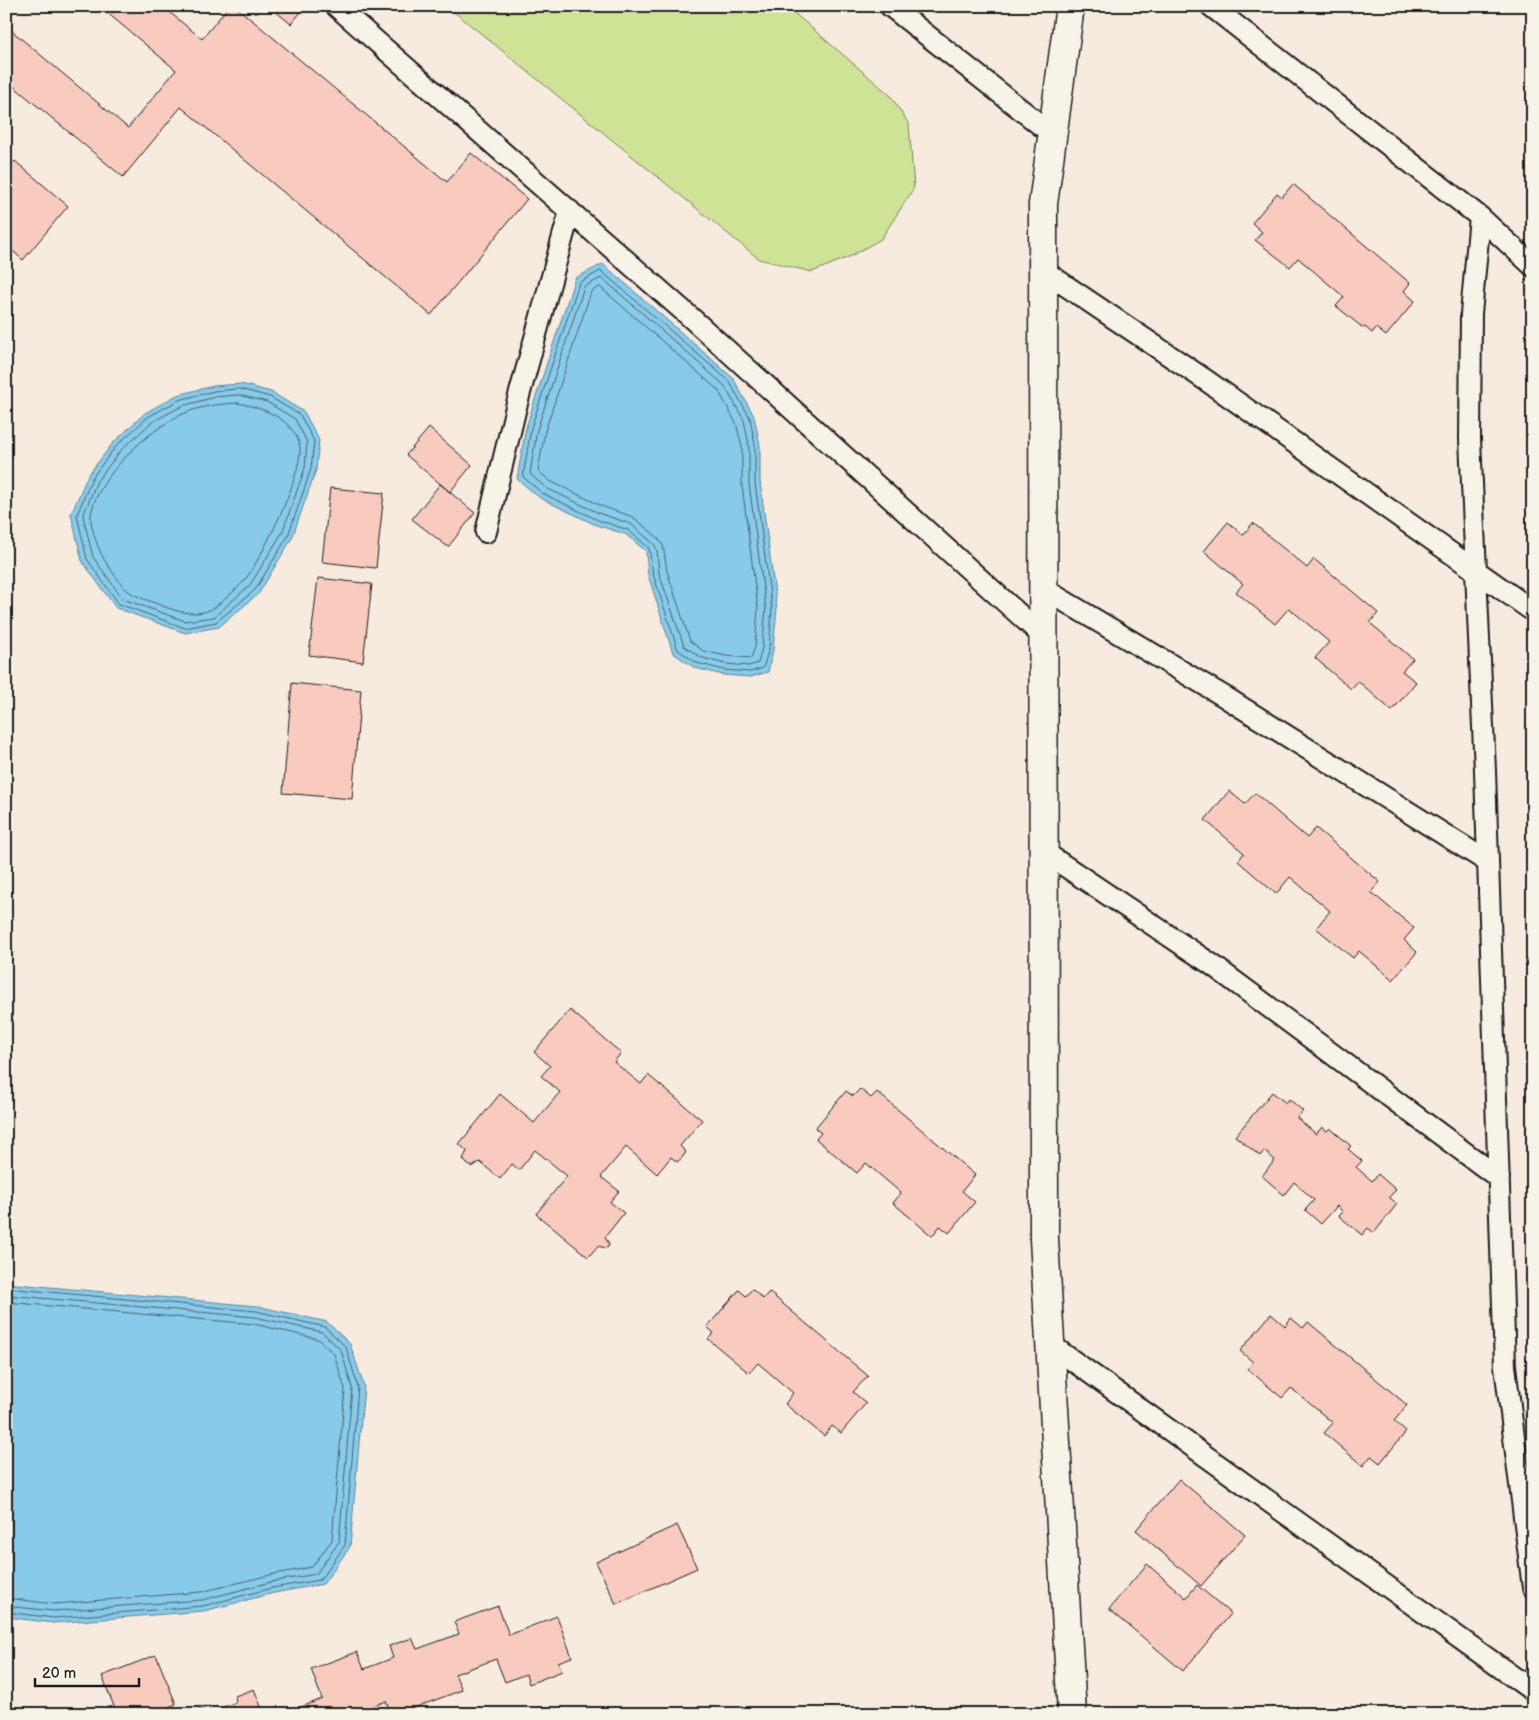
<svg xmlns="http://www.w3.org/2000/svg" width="1539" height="1720" font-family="'Balsamiq Sans',sans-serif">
<rect width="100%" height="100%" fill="#f7ebe0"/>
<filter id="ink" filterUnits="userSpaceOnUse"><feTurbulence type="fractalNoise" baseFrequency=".02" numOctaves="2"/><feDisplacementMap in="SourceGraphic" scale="10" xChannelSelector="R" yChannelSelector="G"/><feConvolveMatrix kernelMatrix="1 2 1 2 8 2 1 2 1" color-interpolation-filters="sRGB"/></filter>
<g filter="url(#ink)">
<path fill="#cfe397" stroke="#76805a" d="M447,6H786L890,95L909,124L914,188L881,239L849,257L812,272L759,259Z"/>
<path fill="#88cae9" stroke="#5d8497" d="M603,264L733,378L754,416L760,445V482L777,609L773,650L768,672L751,677L723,675L695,668L673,653L648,575L646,551L625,534L596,525L540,498L517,479L526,427L575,278Z
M241,384L271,392L304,412L319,440L316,470L292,538L259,593L219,627L185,633L116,608L82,561L71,514L88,475L113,443L145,413L177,395L213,386Z
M6,1283L257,1306L327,1322L350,1344L364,1386L350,1547L323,1584L274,1593L204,1611L53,1623L6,1617Z"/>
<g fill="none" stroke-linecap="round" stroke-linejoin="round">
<path stroke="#47626e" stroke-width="1" d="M601,271L729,381L750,418L755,445V483L772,609L769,649L763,668L750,672L724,670L697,663L678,650L653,574L649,548L628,530L598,520L542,493L523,477L531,428L579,283Z
M602,278L724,385L744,420L749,446V484L766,609L762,648L758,663L749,666L725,664L700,657L684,646L659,573L657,550L654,544L631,524L601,514L546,488L530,474L537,430L584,287Z
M600,287L718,390L736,423L742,447V485L758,609L755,647L751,658L726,656L703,651L690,641L667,571L663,545L657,537L633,517L604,507L550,481L538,471L545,431L591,292Z
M240,389L270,397L300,415L314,441L311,469L288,536L255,590L216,622L185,628L119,604L87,559L77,515L92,478L116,446L148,417L179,400L214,391Z
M239,395L267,402L295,419L307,442L305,468L282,533L250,585L214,617L185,621L123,599L93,557L83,516L97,481L121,450L152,422L182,406L215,397Z
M238,403C263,408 289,417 299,442C308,466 261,560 244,581C239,587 217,607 210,610C187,619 165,606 144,599C121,590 121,583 107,564C100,554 89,526 91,514C98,476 149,429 183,414C200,406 220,404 238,403Z
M6,1288L256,1311L325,1327L346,1347L358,1387L345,1545L320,1580L272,1588L203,1606L54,1618L6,1612
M6,1295L255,1317L322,1332L341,1350L352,1388L339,1542L316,1574L271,1582L202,1600L54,1611L6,1606
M6,1302L254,1324L318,1339L334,1354L345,1389L332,1540L312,1567L270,1575L201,1592L54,1604L6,1598"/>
</g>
<path fill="#f9cabe" stroke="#1c1c1c" d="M99,6H162L202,39L229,6H235L447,182L471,153L527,199L431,315L181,107L123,177L6,80V26L128,128L176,70Z
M269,6H306L291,24Z
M15,161L68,206L23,260L6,245V170Z
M1293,184L1410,283L1404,291L1415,301L1386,336L1376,328L1372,333L1365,327L1363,328L1336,306L1344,297L1298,258L1290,267L1255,240L1262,232L1252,223L1277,193L1282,197Z
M429,428L472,465L450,492L406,455Z
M440,484L475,513L448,547L412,519Z
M330,488L384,493L376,568L322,562Z
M1228,522L1243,535L1253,523L1307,568L1314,559L1378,613L1370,623L1413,659L1402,671L1416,682L1392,711L1358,681L1351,689L1315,658L1329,642L1289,608L1275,624L1236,592L1243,584L1204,551Z
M318,578L372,584L363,662L309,655Z
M292,683L361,690L352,799L283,793Z
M1229,791L1245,804L1255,793L1307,838L1316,828L1380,882L1371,892L1414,928L1404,940L1417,952L1393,980L1359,951L1353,958L1316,928L1330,911L1290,877L1276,894L1238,861L1244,853L1205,820Z
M570,1010L621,1053L614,1062L641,1084L648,1075L702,1120L680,1146L686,1152L682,1158L677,1162L671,1157L657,1174L626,1147L601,1177L619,1191L610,1202L624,1213L605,1237L609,1244L608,1247L606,1248L598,1246L588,1257L536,1214L567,1176L535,1150L519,1170L512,1164L500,1179L480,1162L472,1167L467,1164L463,1159L467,1151L459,1144L500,1094L534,1123L560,1092L541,1076L550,1066L534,1052Z
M860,1089L871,1098L877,1092L975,1175L962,1191L975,1202L949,1233L940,1226L932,1236L893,1203L901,1193L866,1163L857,1173L816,1139L821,1133L815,1128L846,1091L853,1096Z
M1272,1092L1286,1103L1289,1099L1303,1111L1297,1118L1316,1134L1322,1127L1327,1131L1330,1128L1351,1146L1348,1149L1362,1161L1356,1167L1372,1181L1378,1174L1396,1190L1389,1197L1397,1204L1374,1233L1368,1228L1362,1235L1339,1216L1343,1212L1337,1206L1321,1224L1305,1210L1314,1200L1294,1182L1284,1195L1262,1176L1275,1160L1264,1151L1260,1156L1235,1136Z
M752,1289L763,1299L769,1292L868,1376L853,1392L866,1403L841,1433L832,1426L824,1436L785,1404L793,1393L758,1363L749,1373L708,1339L714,1333L707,1327L739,1290L746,1296Z
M1271,1314L1285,1326L1291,1318L1303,1328L1308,1322L1407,1405L1394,1421L1406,1432L1380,1463L1371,1456L1363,1466L1324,1433L1333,1423L1291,1388L1282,1398L1248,1369L1253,1362L1240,1351Z
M1179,1479L1245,1535L1201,1586L1136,1530Z
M677,1525L697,1568L616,1604L596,1562Z
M1147,1564L1186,1598L1197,1585L1231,1614L1183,1671L1109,1609Z
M498,1606L509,1635L557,1616L572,1657L558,1662L562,1671L529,1684L526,1674L505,1682L496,1659L455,1674L462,1690L398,1714H391L386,1701L354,1714H283L322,1699L311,1669L357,1652L364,1669L393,1658L389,1646L412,1638L417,1649L459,1634L454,1622Z
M156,1655L176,1704L151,1714H117L102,1676Z
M254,1689L264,1714H190L209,1706L211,1712L236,1702L235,1696Z"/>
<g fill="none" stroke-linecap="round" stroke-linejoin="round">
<defs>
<path id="service" d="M336,6L688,315L1044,637
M890,6L1053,135
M1211,6L1480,217L1533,266
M1480,217L1471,314L1470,439L1485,771L1505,1366L1533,1588
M1044,271L1207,381L1533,611
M486,532L516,407L570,211
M1044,589L1225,697L1488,862
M1044,852L1211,964L1499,1178
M1051,1345L1533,1691"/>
<path id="tertiary" d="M1070,6L1043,204L1044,1239L1072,1714"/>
</defs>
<use href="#service" stroke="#1c1c1c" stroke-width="24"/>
<use href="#tertiary" stroke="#1c1c1c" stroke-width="31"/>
<use href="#service" stroke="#f7f3e8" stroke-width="20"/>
<use href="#tertiary" stroke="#f7f3e8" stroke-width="28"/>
</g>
</g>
<rect width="1539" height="1720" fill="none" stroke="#f7f3e8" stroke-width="25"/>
<rect x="12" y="12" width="1514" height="1695" fill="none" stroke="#1c1c1c" stroke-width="2" filter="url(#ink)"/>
<path d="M35 1678v8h104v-8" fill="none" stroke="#1c1c1c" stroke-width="2.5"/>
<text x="42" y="1678" font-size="15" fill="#1c1c1c" stroke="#f7f3e8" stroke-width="4" paint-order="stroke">20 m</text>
</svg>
